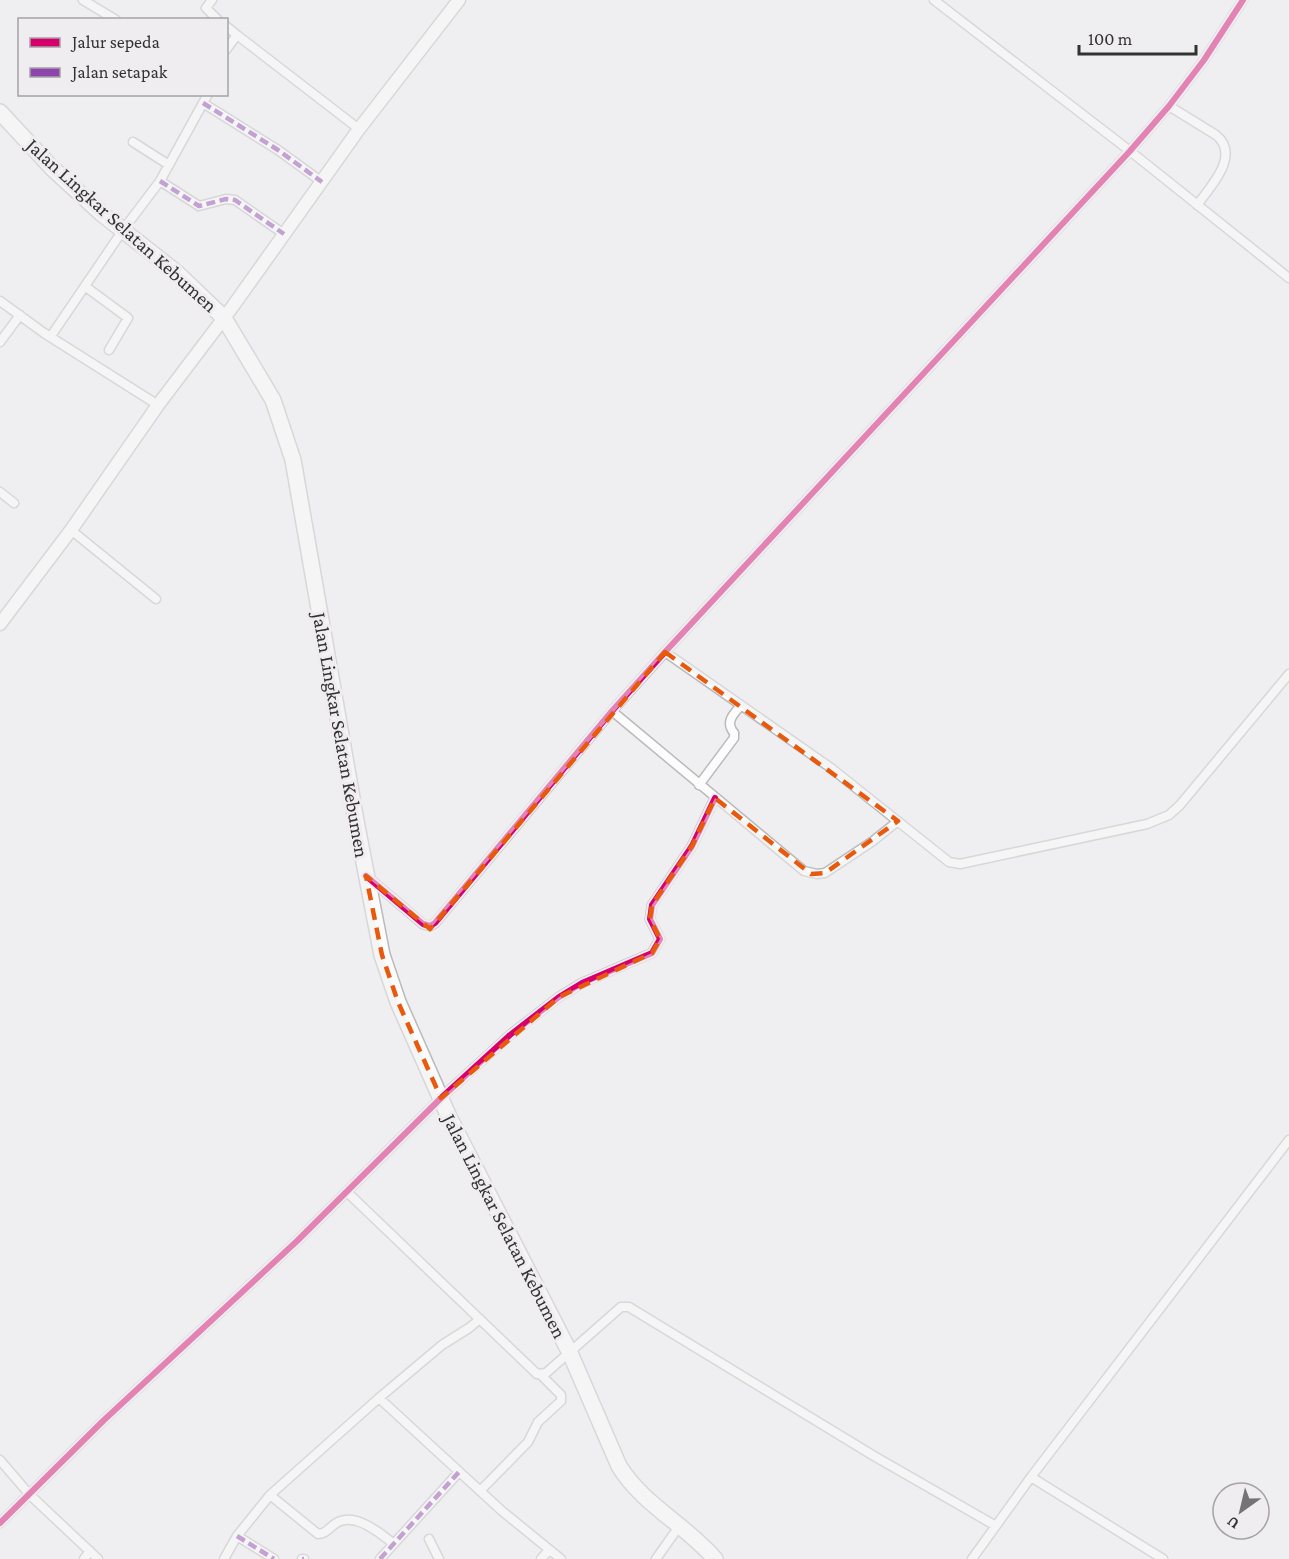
<svg xmlns="http://www.w3.org/2000/svg" width="1289" height="1559" font-family="'Crimson Pro',serif">
<rect width="100%" height="100%" fill="#efeef0"/>
<g fill="none" stroke-linecap="round" stroke-linejoin="round">
<defs>
<path id="street" d="M83,0L116,20
M212,0L206,8L218,20
M934,0L1130,151L1289,278
M226,26L237,35L226,50
M237,35L359,129
M203,103L278,150L322,182
M1169,106L1216,135C1241,155 1211,186 1197,205
M133,142L169,165
M160,181L199,206L226,199L235,200L284,234
M86,287L128,318L109,350
M0,301L44,333L158,405
M51,336L123,230L160,181L208,94
M0,342L20,315
M0,492L14,503
M71,530L156,599
M665,652L831,768L949,862L960,864L1147,824L1169,815L1180,805L1289,674
M612,711L804,871L817,874L825,873L873,841L898,821
M699,785L734,738C734,728 735,737 731,728C727,719 736,712 741,705
M369,878L423,924L430,926L435,923L612,711L665,652L1130,151L1169,106L1204,60L1243,0
M347,1192L537,1374L546,1373L621,1307H629L874,1456L996,1526
M379,1398L442,1345L469,1328L480,1319
M0,1460L30,1495L98,1559
M1031,1477L1289,1140
M480,1491L528,1442L538,1422L561,1401V1395L541,1375
M270,1495L318,1534C327,1534 330,1526 338,1522C357,1513 381,1534 394,1544
M0,1523L103,1421L297,1241L441,1098L510,1035L559,997L582,983L652,953L660,939L650,919L652,905L692,846L715,798
M237,1536L274,1559
M429,1539L439,1559
M84,1559L90,1551
M224,1559L237,1536L270,1495L379,1398L502,1511L561,1559
M302,1559H304
M380,1559L459,1472
M541,1559L549,1550
M656,1559L680,1525
M972,1559L1031,1477L1163,1559"/>
<path id="secondary" d="M0,624L71,530L158,405L233,306L359,129L459,0"/>
<path id="highway" d="M0,112L52,168L101,213L177,273L224,318L273,400L293,460L356,821L382,955L398,1002L449,1117L570,1353L619,1466C643,1505 686,1525 715,1559"/>
</defs>
<use href="#street" stroke="#bbbabb" stroke-width="11"/>
<use href="#secondary" stroke="#bbbabb" stroke-width="15"/>
<use href="#highway" stroke="#bbbabb" stroke-width="18"/>
<use href="#street" stroke="#fdfcfd" stroke-width="8"/>
<use href="#secondary" stroke="#fdfcfd" stroke-width="12"/>
<use href="#highway" stroke="#fdfcfd" stroke-width="15"/>
<path stroke="#8e44ad" stroke-width="4.5" stroke-dasharray="9 4.5" stroke-linecap="butt" d="M203,103L278,150L322,182
M160,181L199,206L226,199L235,200L284,234
M237,1536L274,1559
M302,1559H304
M380,1559L459,1472"/>
<defs>
<path id="cycleway" d="M366,876L423,924L430,926L435,923L612,711L665,652L1130,151L1169,106L1204,60L1243,0
M0,1523L103,1421L297,1241L441,1098L510,1035L559,997L582,983L652,953L660,939L650,919L652,905L692,846L715,798"/>
</defs>
<use href="#cycleway" stroke="#f0edf1" stroke-width="10"/>
<use href="#cycleway" stroke="#d6006c" stroke-width="6"/>
</g>
<path d="M0 0H1289V1559H0ZM665,652L898,821L825,873L811,874L715,798L692,846L652,905L650,919L660,939L652,953L559,997L441,1098L398,1002L382,955L366,876L430,929Z" fill="#efeef0" fill-opacity=".55" fill-rule="evenodd"/>
<path fill="none" stroke="#e8590c" stroke-width="4.5" stroke-dasharray="12 8" stroke-linejoin="round" d="M665,652L898,821L825,873L811,874L715,798L692,846L652,905L650,919L660,939L652,953L559,997L441,1098L398,1002L382,955L366,876L430,929Z"/>
<g text-anchor="middle" stroke-width="6" stroke-linejoin="round" paint-order="stroke">
<g font-size="20" fill="#333233" stroke="#f0edf1">
<text transform="translate(122 225) rotate(42)" y="7">Jalan Lingkar Selatan Kebumen</text>
<text transform="translate(341 735) rotate(80)" y="7">Jalan Lingkar Selatan Kebumen</text>
<text transform="translate(505 1226) rotate(63)" y="7">Jalan Lingkar Selatan Kebumen</text>
</g>
</g>
<rect x="18" y="18" width="210" height="78" fill="#f0edf1" stroke="#a4a2a5" stroke-width="1.5"/>
<rect x="30" y="38" width="30" height="9" fill="#d6006c" stroke="#a4a2a5" stroke-width="1.5"/>
<text x="72" y="48" font-size="18" fill="#333233">Jalur sepeda</text>
<rect x="30" y="68" width="30" height="9" fill="#8e44ad" stroke="#a4a2a5" stroke-width="1.5"/>
<text x="72" y="78" font-size="18" fill="#333233">Jalan setapak</text>
<g transform="translate(1241 1511) rotate(214)"><circle r="28" fill="#f0edf1" stroke="#a4a2a5" stroke-width="1.5"/>
<path d="M0-4.5L10 22L0 15L-10 22Z" fill="#757475"/>
<text y="-9" font-size="16" font-weight="bold" text-anchor="middle" fill="#333233">U</text>
</g>
<path d="M1079 45v9h117v-9" fill="none" stroke="#333233" stroke-width="3"/>
<text x="1088" y="45" font-size="18" fill="#333233" stroke="#f0edf1" stroke-width="4.5" paint-order="stroke">100 m</text>
</svg>
